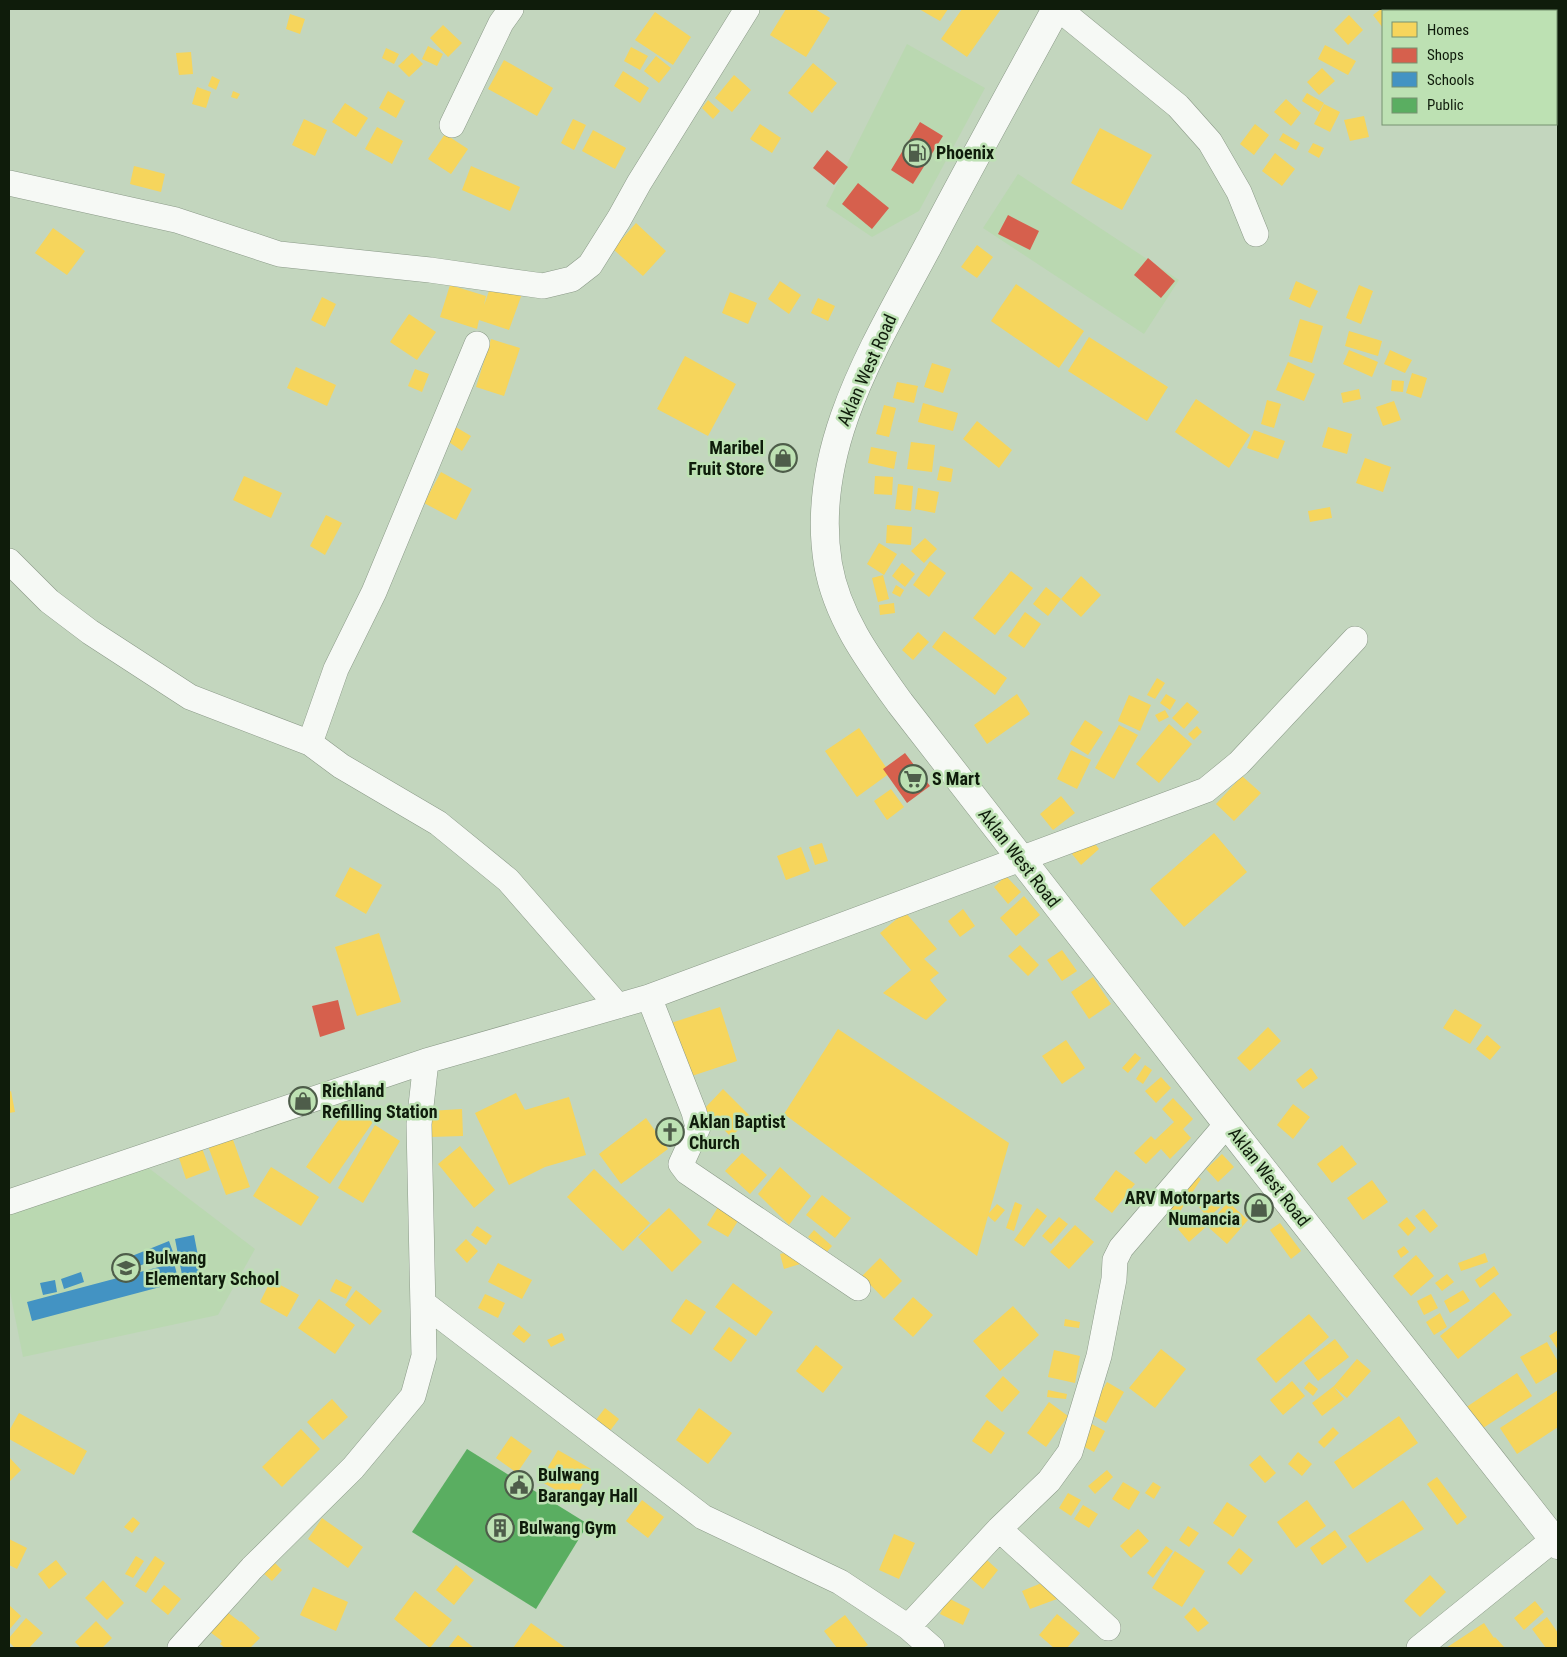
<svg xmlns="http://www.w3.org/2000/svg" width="1567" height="1657" font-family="'Roboto Condensed',sans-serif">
<rect width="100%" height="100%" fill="#c3d6be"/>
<path fill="#bad8b1" d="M907,44L985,88L919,211L872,237L826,206Z
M1018,174L1179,280L1144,334L983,228Z
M146,1166L255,1249L218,1315L23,1357L9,1287V1208Z"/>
<path fill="#f6d55c" d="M786,9H815L830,18L806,57L770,35Z
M919,9H948L940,21Z
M962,9H1001L967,57L941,39Z
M1381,9H1393L1395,11H1383V28L1373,15Z
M655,12L691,37L673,65L635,40Z
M290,14L305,19L300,34L286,29Z
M1349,15L1363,30L1348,45L1334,30Z
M443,25L462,43L448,57L430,38Z
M1325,45L1356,61L1348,75L1318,59Z
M428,46L443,54L437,66L422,59Z
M631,47L648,56L640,70L624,61Z
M386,48L399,54L394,64L382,58Z
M191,52L193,74L179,75L176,53Z
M412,53L423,64L409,77L398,66Z
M656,56L671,68L659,83L644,71Z
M504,60L553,88L537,116L488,89Z
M813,63L837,83L812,113L788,93Z
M1322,68L1335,81L1319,95L1307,82Z
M623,71L649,88L640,103L614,86Z
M734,75L751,90L732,112L715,98Z
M212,76L220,80L216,90L208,86Z
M197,87L211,92L206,108L192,104Z
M233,91L240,94L237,99L231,97Z
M388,91L405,101L396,118L379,108Z
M1307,93L1324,103L1319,112L1302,101Z
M1286,99L1301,113L1291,126L1274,112Z
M708,100L720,111L713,119L702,108Z
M345,103L368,118L356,137L332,122Z
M1324,104L1340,112L1330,132L1314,124Z
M1364,116L1369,137L1350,141L1344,120Z
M304,119L327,130L315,156L292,145Z
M573,119L586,125L574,150L561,143Z
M760,124L781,138L772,153L750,139Z
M1255,124L1269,135L1254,155L1240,144Z
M377,127L403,141L392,164L365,149Z
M1100,128L1152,155L1122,210L1071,183Z
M593,130L626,148L615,169L582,151Z
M1283,133L1300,143L1296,150L1279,140Z
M445,134L468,149L451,174L428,159Z
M1313,143L1324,148L1319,158L1308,152Z
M1275,153L1295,169L1282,186L1262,171Z
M134,166L165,174L161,192L130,184Z
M471,166L520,187L510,211L462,190Z
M636,223L666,251L643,276L613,249Z
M53,228L85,251L67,275L35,253Z
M977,245L993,257L977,278L961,267Z
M493,280L523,291L509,330L479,320L477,329L440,317L450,285L486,296L484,305Z
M780,281L801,295L789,314L768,299Z
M1296,281L1318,291L1310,308L1289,299Z
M1016,284L1084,331L1059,368L991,321Z
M1359,285L1373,291L1361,324L1346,318Z
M730,292L757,303L748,324L722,313Z
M322,297L336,304L325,327L311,320Z
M818,298L835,306L828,321L811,313Z
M409,314L436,332L417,360L390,342Z
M1300,319L1323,326L1312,363L1289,356Z
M1349,331L1382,341L1378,356L1345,346Z
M1089,337L1168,387L1147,421L1068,371Z
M491,339L520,348L504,396L476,387Z
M1349,350L1378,362L1372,377L1343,364Z
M1390,350L1412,360L1405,373L1384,364Z
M685,356L736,384L708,436L657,409Z
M1288,362L1315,374L1304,401L1276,390Z
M932,363L951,369L943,393L924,387Z
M296,367L336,385L327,406L287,388Z
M415,369L429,374L422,392L408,386Z
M1412,373L1427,378L1421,398L1406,393Z
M1392,380L1404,381L1403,392L1391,391Z
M897,382L918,386L914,403L893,398Z
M1359,389L1361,399L1343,403L1341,393Z
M1196,399L1250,435L1229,468L1175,432Z
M1267,400L1281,404L1274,428L1261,424Z
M1394,401L1401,420L1383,426L1376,407Z
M923,403L958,413L953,431L918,422Z
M884,405L896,408L889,437L876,434Z
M977,421L1012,450L999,468L963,439Z
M454,426L471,436L462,451L446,440Z
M1328,427L1352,434L1347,454L1322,447Z
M1254,430L1285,441L1278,459L1247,448Z
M911,442L935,445L932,472L907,469Z
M871,447L897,452L894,469L868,463Z
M1365,458L1391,467L1383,492L1356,483Z
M940,466L953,469L951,482L937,480Z
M441,472L472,489L456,520L424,503Z
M244,476L282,493L271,518L233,500Z
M875,476L893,477L892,495L874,494Z
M898,484L913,486L911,511L895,509Z
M918,488L939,492L935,513L915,509Z
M1330,507L1332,518L1310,522L1308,511Z
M326,515L342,523L325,555L310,546Z
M887,525L912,527L911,545L886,543Z
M925,538L937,549L924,563L911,551Z
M879,543L897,554L884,575L867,564Z
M930,561L946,573L929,597L913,585Z
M902,563L915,574L905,587L892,576Z
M1011,571L1033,588L995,635L973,618Z
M883,575L889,599L878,602L872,578Z
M1081,576L1101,595L1081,617L1061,599Z
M896,585L904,590L900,597L892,593Z
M1046,587L1061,599L1048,616L1033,604Z
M894,603L895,613L880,615L879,605Z
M1025,612L1041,624L1024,648L1008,636Z
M944,631L1007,678L995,695L932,647Z
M918,632L929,642L913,660L902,650Z
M1157,678L1165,683L1155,699L1147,695Z
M1017,694L1030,714L987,744L974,725Z
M1166,694L1176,700L1170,710L1160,703Z
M1129,695L1151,705L1140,731L1118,721Z
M1187,702L1199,712L1184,729L1172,718Z
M1165,710L1169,717L1159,722L1155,715Z
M1085,720L1103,732L1088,755L1070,744Z
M1169,724L1192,744L1159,783L1136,764Z
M1119,725L1138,735L1114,779L1095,768Z
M1197,726L1202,732L1194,740L1188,734Z
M859,728L890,773L857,797L825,751Z
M1071,750L1091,760L1077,789L1057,779Z
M1242,776L1261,793L1234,821L1216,804Z
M891,789L904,807L887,820L874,801Z
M1061,796L1075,813L1053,830L1040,814Z
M1214,833L1247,872L1184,927L1150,889Z
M1090,838L1099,849L1081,865L1072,854Z
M822,843L828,861L815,865L809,847Z
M801,847L810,871L786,880L777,856Z
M350,867L382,885L366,914L335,896Z
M1006,876L1021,892L1008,904L994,887Z
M1024,896L1040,915L1016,936L1000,918Z
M963,909L975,926L960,937L948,921Z
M905,912L937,949L924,959L939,973L930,980L947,1000L926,1020L883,993L911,970L880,933Z
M379,933L401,1002L357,1016L335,947Z
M1020,945L1039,965L1028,976L1008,956Z
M1062,950L1077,971L1062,981L1047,960Z
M1093,977L1111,1004L1089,1019L1071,992Z
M720,1007L737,1061L686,1078L668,1024Z
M1455,1009L1482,1025L1470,1044L1443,1028Z
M1268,1027L1281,1041L1250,1071L1237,1058Z
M838,1029L1009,1143L989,1213L997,1204L1005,1210L995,1222L988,1216L977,1256L784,1114Z
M1487,1035L1501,1047L1490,1060L1476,1049Z
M1066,1040L1085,1068L1062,1084L1042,1056Z
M1135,1053L1141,1058L1128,1073L1122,1068Z
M1145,1065L1152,1070L1143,1084L1136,1079Z
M1311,1068L1318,1078L1303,1089L1296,1080Z
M1161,1077L1171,1088L1156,1103L1145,1091Z
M723,1089L751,1117L731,1137L704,1109Z
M11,1091L15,1112L9,1113V1092Z
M516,1093L525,1110L569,1097L586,1155L545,1167L509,1185L475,1113Z
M1173,1098L1193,1119L1183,1129L1191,1138L1170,1159L1161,1149L1146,1164L1134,1153L1151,1136L1155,1140L1174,1122L1162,1109Z
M1293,1104L1310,1117L1293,1139L1277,1125Z
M349,1105L373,1122L330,1184L306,1167Z
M462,1109L463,1136L430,1137L429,1111Z
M646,1118L668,1149L621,1184L599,1154Z
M375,1125L400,1141L363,1203L338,1188Z
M232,1137L250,1187L226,1195L208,1146Z
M199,1140L210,1170L186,1179L176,1149Z
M1342,1145L1357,1164L1332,1183L1317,1164Z
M460,1146L495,1190L474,1208L438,1164Z
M742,1153L767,1175L750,1194L725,1171Z
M1222,1154L1234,1167L1218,1182L1206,1169Z
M271,1167L319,1197L301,1226L253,1196Z
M780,1167L811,1196L789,1225L758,1194Z
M594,1169L650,1223L623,1251L567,1197Z
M1116,1170L1135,1184L1112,1213L1094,1199Z
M1193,1173L1201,1179L1177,1216L1169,1211Z
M1372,1180L1388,1202L1363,1220L1347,1198Z
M1219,1190L1228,1200L1208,1218L1199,1207Z
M822,1195L851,1218L835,1238L806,1215Z
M1015,1202L1022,1205L1014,1231L1006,1228Z
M1228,1202L1248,1220L1227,1244L1207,1226Z
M720,1204L741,1216L728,1237L707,1225Z
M669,1208L702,1242L672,1272L638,1237Z
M1037,1208L1047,1216L1024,1247L1014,1240Z
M1424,1209L1438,1226L1430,1233L1415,1216Z
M1195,1213L1207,1226L1189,1242L1178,1229Z
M1059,1217L1068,1224L1051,1244L1042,1236Z
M1407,1217L1416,1228L1408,1236L1398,1225Z
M1280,1223L1301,1251L1291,1259L1270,1230Z
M1075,1225L1094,1242L1069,1269L1050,1252Z
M477,1226L492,1236L486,1245L471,1235Z
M814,1230L832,1246L827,1252L808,1237Z
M466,1239L478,1251L467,1263L455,1250Z
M1404,1246L1409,1252L1401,1258L1397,1251Z
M796,1250L800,1264L784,1269L780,1254Z
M1485,1253L1488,1262L1461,1271L1458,1263Z
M1416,1255L1434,1276L1411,1296L1393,1276Z
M880,1258L902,1281L884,1299L862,1276Z
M498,1263L532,1280L522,1299L488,1282Z
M1494,1266L1499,1274L1480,1288L1475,1280Z
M1447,1274L1454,1282L1442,1291L1435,1283Z
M336,1279L352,1287L346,1299L330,1291Z
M271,1280L299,1295L287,1317L260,1302Z
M733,1283L773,1312L756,1336L715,1307Z
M356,1290L382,1311L370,1325L345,1305Z
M1463,1290L1470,1301L1450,1313L1444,1301Z
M1494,1292L1512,1315L1458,1359L1440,1336Z
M485,1294L505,1303L498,1318L478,1308Z
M1431,1294L1438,1308L1424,1315L1417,1301Z
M913,1297L933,1315L913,1337L893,1319Z
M319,1299L355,1325L335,1354L298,1328Z
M686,1299L706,1312L691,1335L671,1321Z
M1013,1306L1039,1335L1000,1371L973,1341Z
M1440,1313L1447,1327L1434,1335L1426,1322Z
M1309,1314L1329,1337L1276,1383L1256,1359Z
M1065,1319L1080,1322L1079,1328L1064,1326Z
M519,1325L531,1335L524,1343L512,1334Z
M729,1327L747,1340L731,1362L713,1349Z
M1558,1330V1350L1549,1336Z
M562,1333L565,1340L551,1347L547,1340Z
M1335,1339L1349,1357L1318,1381L1304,1363Z
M1547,1342L1558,1362V1371L1536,1384L1520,1357Z
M816,1345L843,1367L823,1393L796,1371Z
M1161,1349L1186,1369L1155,1408L1129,1388Z
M1054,1350L1080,1356L1075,1383L1048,1377Z
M1357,1359L1371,1371L1347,1398L1334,1387L1344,1399L1322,1416L1312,1403L1334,1386Z
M1517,1373L1532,1396L1480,1430L1465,1408Z
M1003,1376L1020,1392L1002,1412L985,1396Z
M1292,1381L1305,1396L1283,1415L1270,1400Z
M1107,1382L1124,1392L1106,1423L1089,1413Z
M1309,1382L1318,1389L1313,1396L1304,1388Z
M1048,1390L1067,1394L1066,1399L1047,1397Z
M1558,1390V1427L1517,1454L1500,1428Z
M332,1399L348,1417L323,1440L307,1422Z
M1049,1402L1068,1416L1046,1447L1027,1433Z
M605,1408L619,1419L606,1436L592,1425Z
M699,1408L732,1433L708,1464L676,1440Z
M19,1413L87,1451L74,1475L9,1439V1431Z
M1399,1416L1418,1443L1353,1489L1334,1462Z
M987,1420L1005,1433L991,1454L972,1441Z
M1086,1421L1105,1431L1094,1452L1075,1442Z
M1333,1427L1339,1433L1324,1448L1318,1442Z
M301,1429L320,1449L282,1487L262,1467Z
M511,1436L532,1451L517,1473L496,1458Z
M558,1450L591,1469L574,1500L540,1481Z
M1298,1452L1312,1464L1302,1476L1288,1464Z
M1260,1455L1276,1473L1265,1483L1249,1465Z
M9,1457L21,1470L9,1482Z
M1107,1470L1113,1477L1095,1494L1088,1486Z
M1437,1477L1467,1517L1457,1525L1427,1484Z
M1123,1482L1140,1492L1129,1510L1112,1499Z
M1153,1482L1161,1487L1154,1499L1145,1493Z
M1068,1493L1081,1500L1071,1516L1059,1508Z
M642,1500L664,1517L648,1538L626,1521Z
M1307,1500L1326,1526L1296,1548L1277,1522Z
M1403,1500L1424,1529L1367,1563L1348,1536Z
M1227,1502L1247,1516L1233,1537L1213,1523Z
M1083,1505L1098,1514L1089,1528L1074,1519Z
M133,1517L140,1523L132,1533L124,1527Z
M322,1518L363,1547L348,1568L308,1539Z
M1188,1526L1199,1533L1189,1547L1179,1540Z
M1138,1529L1149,1541L1131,1558L1120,1546Z
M1335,1530L1347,1547L1322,1565L1310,1548Z
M894,1534L915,1543L899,1579L879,1570Z
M9,1539L27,1548L17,1569L9,1565Z
M1166,1546L1173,1551L1153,1578L1147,1573Z
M1239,1548L1253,1560L1241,1575L1227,1563Z
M1175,1551L1205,1571L1182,1607L1152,1588Z
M978,1552L998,1570L983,1589L962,1571Z
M136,1556L144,1561L133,1578L125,1574Z
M155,1556L165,1563L146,1593L135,1586Z
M56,1560L67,1574L49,1589L38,1574Z
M272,1560L282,1570L272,1581L261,1571Z
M456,1565L474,1580L454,1605L436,1590Z
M1430,1575L1446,1592L1420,1617L1404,1601Z
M103,1580L124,1603L107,1620L85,1598Z
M1049,1580L1057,1599L1030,1609L1022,1591Z
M164,1585L181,1599L168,1615L151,1601Z
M313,1587L348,1602L336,1631L300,1615Z
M415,1591L452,1620L430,1648L394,1619Z
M948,1598L970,1609L963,1625L940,1614Z
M1535,1601L1544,1612L1524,1630L1514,1618Z
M9,1605L21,1616L9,1630Z
M1194,1607L1209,1623L1198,1632L1184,1617Z
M222,1608L240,1622L241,1621L260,1638L250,1648H225L220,1644L222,1641L206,1629Z
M1057,1614L1080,1633L1067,1648H1054L1039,1635Z
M845,1615L868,1645L863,1648H837L824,1631Z
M1547,1617L1558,1633V1648H1546L1532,1629Z
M26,1618L43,1633L29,1648H15L9,1642V1638Z
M96,1621L112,1638L102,1648H81L75,1642Z
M531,1623L566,1648H513Z
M1484,1623L1494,1638L1495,1637L1505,1648H1446Z
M458,1635L474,1648H448Z"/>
<path fill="#d6604d" d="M920,122L943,136L913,184L891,170Z
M827,150L848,167L834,185L813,168Z
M858,183L889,208L872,229L842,204Z
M1008,215L1039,231L1030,250L998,234Z
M1148,258L1175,281L1161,298L1134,275Z
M905,753L930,786L907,803L883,769Z
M338,1000L345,1029L320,1037L312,1006Z"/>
<path fill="#4393c3" d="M194,1235L202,1277L183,1280L175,1239Z
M169,1241L173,1252L132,1269L127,1258Z
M174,1263L179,1282L32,1321L27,1302Z
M81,1272L84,1282L64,1289L61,1279Z
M55,1280L57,1292L43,1295L40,1283Z"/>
<path fill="#5aae61" d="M467,1449L588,1524L536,1609L412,1532Z"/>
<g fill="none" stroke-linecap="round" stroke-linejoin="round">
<defs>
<path id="minor" d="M1059,9L1178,106L1210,142L1239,192L1256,234
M452,125L501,23L511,9
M9,183L176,220L279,254L430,270L543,286L572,279L590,265L619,219L639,183L747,9
M477,344L374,592L336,669L310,743L341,766L438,823L508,880L618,1006
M9,561L49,601L90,632L190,697L310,743
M649,997L694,1112L698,1127L681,1164L687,1172L858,1288
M9,1202L426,1061L649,997L1206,790L1239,763L1355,639
M423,1303L703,1517L840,1582L908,1627L932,1648
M999,1529L1108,1628
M908,1627L999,1529L1049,1481L1070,1452L1099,1356L1114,1279L1115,1260L1121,1248L1227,1124
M180,1648L252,1568L353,1468L413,1396L424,1356L419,1124L426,1061
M1419,1648L1554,1539"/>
<path id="major" d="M1056,9C1013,88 969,167 928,246C876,344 809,448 828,564C837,617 869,660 900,703L1227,1124L1558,1545"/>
</defs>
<use href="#minor" stroke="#8b9a88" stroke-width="26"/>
<use href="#major" stroke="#8b9a88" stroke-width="29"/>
<use href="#minor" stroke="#f6f9f5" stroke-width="25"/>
<use href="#major" stroke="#f6f9f5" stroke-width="28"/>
</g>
<defs>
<symbol id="fuel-ring" viewBox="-11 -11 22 22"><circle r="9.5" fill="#bde1b3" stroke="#4e5d4a" stroke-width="1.5"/><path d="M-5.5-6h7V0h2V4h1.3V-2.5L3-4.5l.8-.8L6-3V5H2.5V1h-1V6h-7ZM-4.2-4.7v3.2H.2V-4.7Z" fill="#4e5d4a"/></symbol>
<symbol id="shop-ring" viewBox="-11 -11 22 22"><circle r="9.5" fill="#bde1b3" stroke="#4e5d4a" stroke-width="1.5"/><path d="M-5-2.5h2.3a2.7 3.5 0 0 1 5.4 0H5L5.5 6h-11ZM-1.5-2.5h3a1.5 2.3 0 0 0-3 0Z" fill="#4e5d4a"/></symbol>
<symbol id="supermarket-ring" viewBox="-11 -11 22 22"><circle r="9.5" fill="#bde1b3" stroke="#4e5d4a" stroke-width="1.5"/><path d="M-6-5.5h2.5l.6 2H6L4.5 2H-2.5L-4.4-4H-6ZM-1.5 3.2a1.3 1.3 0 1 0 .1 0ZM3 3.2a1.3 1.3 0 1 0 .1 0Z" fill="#4e5d4a"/></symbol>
<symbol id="church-ring" viewBox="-11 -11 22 22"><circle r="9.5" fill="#bde1b3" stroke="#4e5d4a" stroke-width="1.5"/><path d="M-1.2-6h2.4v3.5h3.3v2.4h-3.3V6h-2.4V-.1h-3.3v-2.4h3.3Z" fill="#4e5d4a"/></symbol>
<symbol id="school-ring" viewBox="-11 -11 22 22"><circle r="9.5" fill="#bde1b3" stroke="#4e5d4a" stroke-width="1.5"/><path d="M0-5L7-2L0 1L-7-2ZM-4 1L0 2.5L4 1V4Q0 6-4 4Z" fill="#4e5d4a"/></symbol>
<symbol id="civic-ring" viewBox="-11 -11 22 22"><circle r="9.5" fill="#bde1b3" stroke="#4e5d4a" stroke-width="1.5"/><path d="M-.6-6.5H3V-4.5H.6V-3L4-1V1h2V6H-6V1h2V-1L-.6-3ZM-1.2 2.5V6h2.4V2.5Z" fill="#4e5d4a"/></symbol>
<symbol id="building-ring" viewBox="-11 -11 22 22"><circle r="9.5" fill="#bde1b3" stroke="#4e5d4a" stroke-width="1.5"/><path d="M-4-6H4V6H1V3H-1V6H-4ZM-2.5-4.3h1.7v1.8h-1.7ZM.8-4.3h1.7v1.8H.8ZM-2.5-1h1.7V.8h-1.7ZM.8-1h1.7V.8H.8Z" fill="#4e5d4a"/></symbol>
</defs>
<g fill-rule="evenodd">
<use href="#fuel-ring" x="901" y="137" width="32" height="32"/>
<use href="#shop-ring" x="767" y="442" width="32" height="32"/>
<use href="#supermarket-ring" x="897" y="763" width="32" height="32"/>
<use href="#shop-ring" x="287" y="1085" width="32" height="32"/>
<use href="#church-ring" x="654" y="1116" width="32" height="32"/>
<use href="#shop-ring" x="1243" y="1192" width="32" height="32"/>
<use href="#school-ring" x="110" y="1252" width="32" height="32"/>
<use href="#civic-ring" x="503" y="1469" width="32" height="32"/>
<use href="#building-ring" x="484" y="1512" width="32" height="32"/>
</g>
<g text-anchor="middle" stroke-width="5" stroke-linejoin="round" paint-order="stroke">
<g font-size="18" font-weight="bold" fill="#0f1c0b" stroke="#bde1b3" text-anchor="start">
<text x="936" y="159">Phoenix</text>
<text x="764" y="454" text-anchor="end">Maribel<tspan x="764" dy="21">Fruit Store</tspan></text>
<text x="932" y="785">S Mart</text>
<text x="322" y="1097">Richland<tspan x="322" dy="21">Refilling Station</tspan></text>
<text x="689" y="1128">Aklan Baptist<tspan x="689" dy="21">Church</tspan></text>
<text x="1240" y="1204" text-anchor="end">ARV Motorparts<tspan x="1240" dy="21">Numancia</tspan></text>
<text x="145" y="1264">Bulwang<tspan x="145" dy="21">Elementary School</tspan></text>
<text x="538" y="1481">Bulwang<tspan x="538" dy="21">Barangay Hall</tspan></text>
<text x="519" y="1534">Bulwang Gym</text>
</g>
<g font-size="18" fill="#0f1c0b" stroke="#bde1b3">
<text transform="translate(867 370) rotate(-66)" y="6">Aklan West Road</text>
<text transform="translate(1019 858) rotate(52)" y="6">Aklan West Road</text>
<text transform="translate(1269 1177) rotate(52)" y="6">Aklan West Road</text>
</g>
</g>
<rect width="1567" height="1657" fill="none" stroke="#0f1c0b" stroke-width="20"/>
<rect x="1382" y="10" width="175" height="115" fill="#bde1b3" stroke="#779270"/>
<rect x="1392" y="22" width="25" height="15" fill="#f6d55c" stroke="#779270"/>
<text x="1427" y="35" font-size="15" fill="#0f1c0b">Homes</text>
<rect x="1392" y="48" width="25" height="15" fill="#d6604d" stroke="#779270"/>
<text x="1427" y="60" font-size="15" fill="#0f1c0b">Shops</text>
<rect x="1392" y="72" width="25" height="15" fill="#4393c3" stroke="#779270"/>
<text x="1427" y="85" font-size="15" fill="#0f1c0b">Schools</text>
<rect x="1392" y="98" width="25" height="15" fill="#5aae61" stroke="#779270"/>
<text x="1427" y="110" font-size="15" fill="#0f1c0b">Public</text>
</svg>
